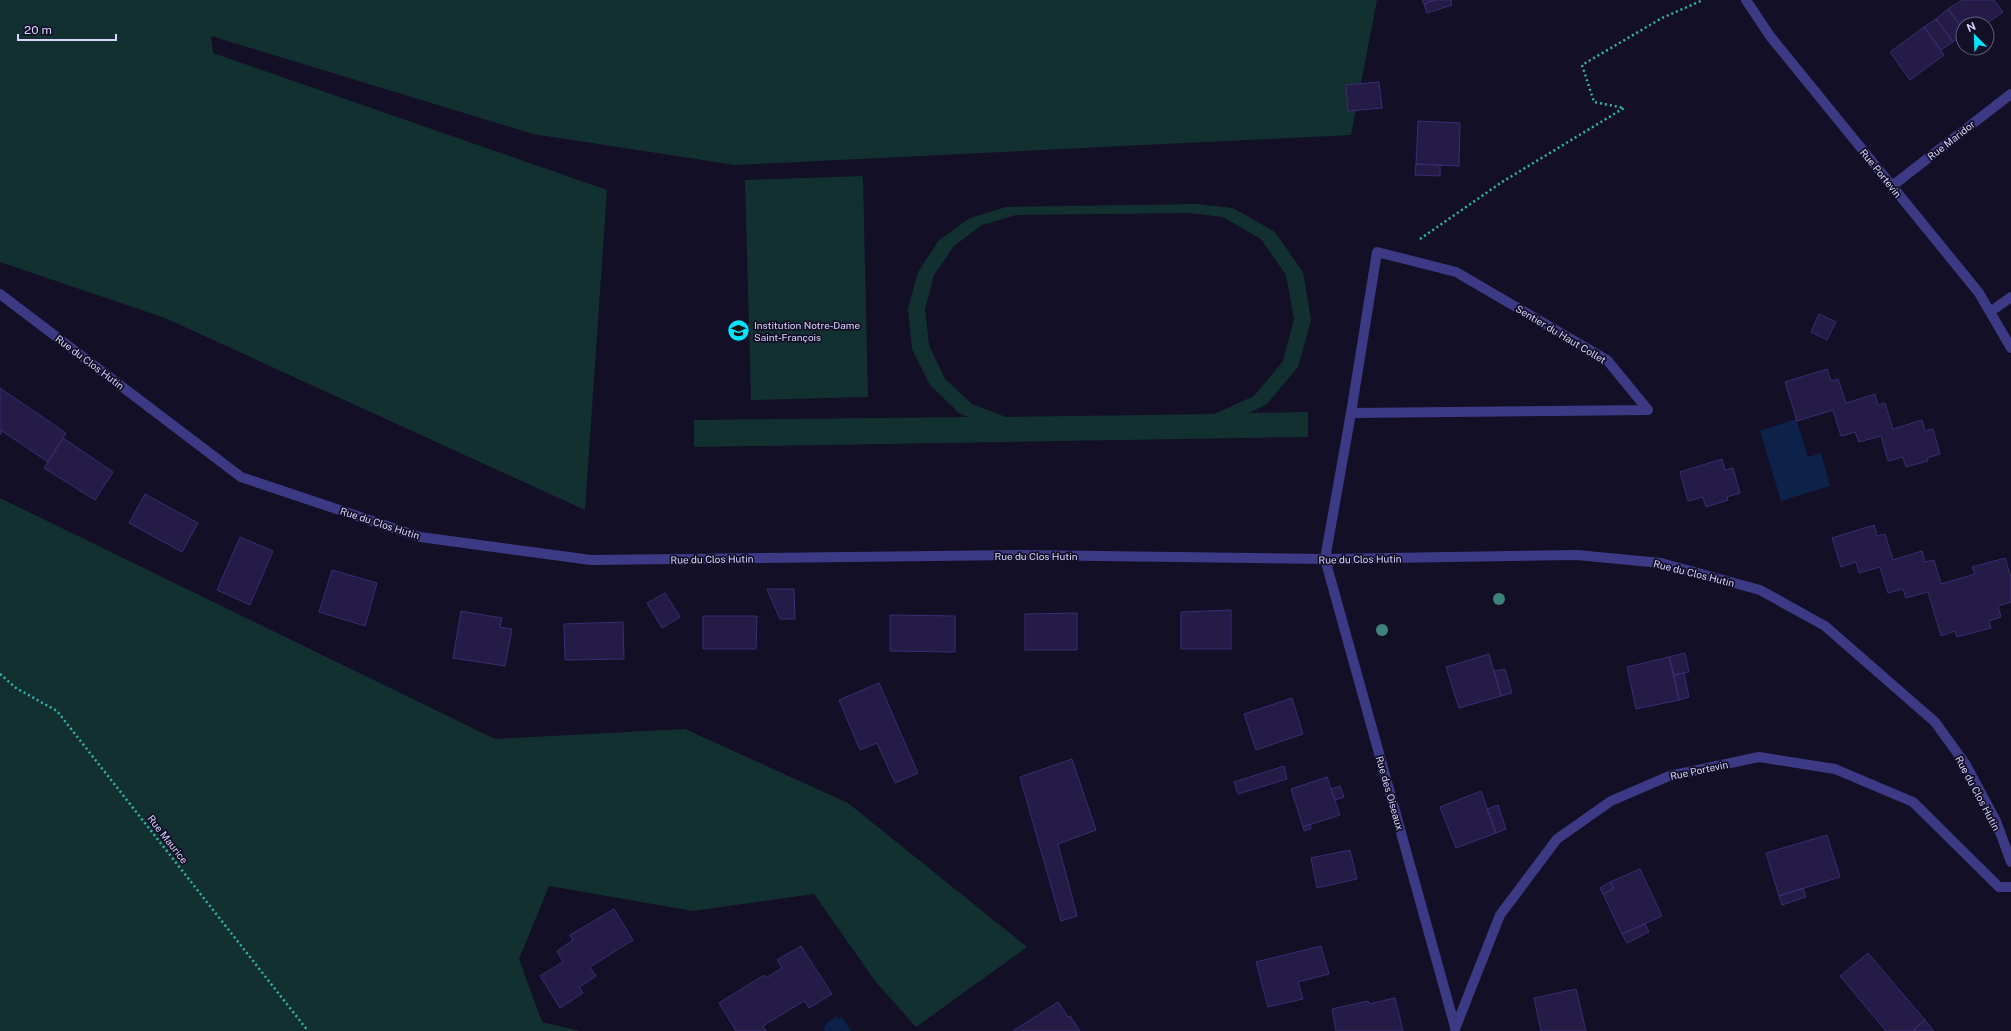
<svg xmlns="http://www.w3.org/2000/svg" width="2011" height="1031" font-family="'Public Sans',sans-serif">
<rect width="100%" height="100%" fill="#130f26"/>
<path fill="#12302f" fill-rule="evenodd" d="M0,0H1377L1351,135L735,165L533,134L211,36L213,53L607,190L585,510L165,318L0,262Z
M863,176L868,397L751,400L745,180Z
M1196,204L1233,208L1275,232L1303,272L1311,320L1298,367L1267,404L1249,413L1308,412V437L694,447V420L968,417L959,413L930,385L912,349L908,309L918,272L939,240L970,218L1006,207ZM1189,213L1223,217L1261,239L1286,275L1294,319L1283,361L1254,396L1214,414L1006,417L972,404L945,379L929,345L925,309L934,275L954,246L982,225L1016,215Z
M0,498L495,739L685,729L848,803L1027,947L916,1027L875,981L814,894L693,911L549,886L519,959L542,1022L580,1031H0Z"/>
<path fill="#0c2248" d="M1796,419L1808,457L1821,453L1830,486L1781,501L1760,431Z
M837,1016L839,1019L842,1017L851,1031H825L823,1028L826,1026L825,1024Z"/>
<path fill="#241b47" stroke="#3b2d73" d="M1422,0H1435L1424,4Z
M1435,0H1451L1452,5L1427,13L1424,4Z
M1962,0H1994L2003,12L1986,24H1963V29L1948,9Z
M1948,9L1963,29V34L1953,42L1936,19Z
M1936,19L1953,42L1941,50L1924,27Z
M1924,27L1944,55L1910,80L1890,52Z
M1379,82L1382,108L1348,111L1346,85Z
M1418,121L1460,123L1459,166L1416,164Z
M1416,164L1440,165V176L1415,175Z
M1819,314L1836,322L1827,340L1811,332Z
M1827,369L1831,381L1838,379L1846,403L1875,394L1878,405L1885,403L1893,429L1922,420L1925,431L1933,429L1940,454L1927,458L1928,461L1906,467L1903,457L1888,461L1881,436L1859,442L1855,432L1841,436L1833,410L1797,421L1785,382Z
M0,388L66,433L48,462L2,431L0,435Z
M63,438L113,472L95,500L44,468Z
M1722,459L1725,470L1733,468L1740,493L1727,497L1728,500L1706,507L1703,497L1688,501L1680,472Z
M145,494L198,523L182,552L129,523Z
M1874,525L1877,536L1885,534L1893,560L1922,551L1925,562L1934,560L1941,584L1975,574L1972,567L2005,558L2011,577V602L1998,606L2001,617L1989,621L1991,628L1957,637L1955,631L1941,636L1928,592L1906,598L1903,589L1888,593L1880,567L1859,573L1856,562L1841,567L1832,538Z
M240,537L273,551L250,605L217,590Z
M332,570L377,583L365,626L319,612Z
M767,589H794L795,619H780Z
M665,593L680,617L662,628L647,603Z
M1231,610V649H1181V612Z
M461,611L502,618L500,627L512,629L505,666L453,658Z
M1077,613V650H1025V614Z
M890,615L955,616V652L890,651Z
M703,616H757L756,649H703Z
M623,622L624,659L565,660L564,624Z
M1685,653L1689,672L1674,675L1669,657Z
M1489,654L1501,696L1459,708L1446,667Z
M1669,657L1679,700L1636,709L1627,667Z
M1505,669L1512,693L1501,696L1494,671Z
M1684,673L1689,697L1679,700L1674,675Z
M879,683L918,773L895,783L877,743L860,750L839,700Z
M1292,698L1303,734L1256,750L1244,714Z
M1072,759L1096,830L1058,844L1077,916L1061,921L1020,777Z
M1284,766L1287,779L1238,794L1234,782Z
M1327,777L1340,815L1303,827L1291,789Z
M1340,786L1344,797L1335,800L1331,789Z
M1481,791L1496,833L1456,848L1440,807Z
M1498,805L1506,829L1496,833L1487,809Z
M1310,824L1311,829L1304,831L1303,827Z
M1827,835L1840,877L1779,896L1766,853Z
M1350,850L1357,879L1317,888L1311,858Z
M1640,869L1662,916L1622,934L1603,894L1614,889L1610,882Z
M1610,882L1614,889L1603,894L1600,888Z
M1803,888L1806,897L1782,905L1779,896Z
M614,909L633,940L590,967L596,976L579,987L583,993L560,1008L540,976L563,962L557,951L573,940L570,935Z
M1645,924L1649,932L1627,943L1622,934Z
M801,946L832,994L809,1008L804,1001L763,1026L766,1031H736L719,1003L764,975L766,978L782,968L777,960Z
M1321,946L1329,974L1298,982L1303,999L1268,1007L1256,962Z
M1868,953L1925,1020L1912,1031H1886L1840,976Z
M1576,989L1586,1031H1541L1534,998Z
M1395,998L1403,1031H1336L1332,1009L1368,1001L1369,1004Z
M1058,1002L1068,1017L1070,1016L1080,1031H1013Z
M1925,1020L1934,1031H1912Z"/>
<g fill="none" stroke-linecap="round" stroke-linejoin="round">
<path stroke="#2fb8b0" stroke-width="2.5" stroke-dasharray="2 3" stroke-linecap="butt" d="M1420,239L1502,182L1624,108L1594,102L1582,65L1662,18L1703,0
M0,674L16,688L57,711L308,1031"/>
<path stroke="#3d3a85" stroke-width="10" d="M1746,0L1770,36L1979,293L2011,348
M1892,186L2011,94
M0,294L241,477L420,537L591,560L1024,555L1325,559L1577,555L1661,563L1760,590L1825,626L1935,722L1966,765L1996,821L2011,862
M1990,312L2011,297
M1351,413L1377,252L1456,272L1607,360L1648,410
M1455,1027L1325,559L1351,413L1648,410
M1455,1029L1500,915L1557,839L1611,801L1669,776L1759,757L1835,769L1913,802L1999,887H2011"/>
</g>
<g fill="#3d827b">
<circle cx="1499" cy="599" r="6"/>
<circle cx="1382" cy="630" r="6"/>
</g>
<defs>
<symbol id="school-disc" viewBox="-11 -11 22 22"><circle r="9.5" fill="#00e5ff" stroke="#130f26"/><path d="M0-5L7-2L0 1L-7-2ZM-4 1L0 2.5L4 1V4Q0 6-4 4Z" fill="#111"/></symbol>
</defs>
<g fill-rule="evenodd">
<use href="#school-disc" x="726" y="318" width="25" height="25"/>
</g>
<g text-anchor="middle" stroke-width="3.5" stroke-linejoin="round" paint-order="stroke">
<g font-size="10" fill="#d9d4ff" stroke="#130f26">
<text transform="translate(1951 140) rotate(-38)" y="4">Rue Maridor</text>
<text transform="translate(1881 173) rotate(51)" y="4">Rue Portevin</text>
<text transform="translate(1561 334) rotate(31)" y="4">Sentier du Haut Collet</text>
<text transform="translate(90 362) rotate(37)" y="4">Rue du Clos Hutin</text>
<text transform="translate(380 523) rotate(18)" y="4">Rue du Clos Hutin</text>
<text x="1036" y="560">Rue du Clos Hutin</text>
<text transform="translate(712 559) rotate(-1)" y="4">Rue du Clos Hutin</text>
<text transform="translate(1360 559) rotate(-1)" y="4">Rue du Clos Hutin</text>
<text transform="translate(1694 573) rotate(14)" y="4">Rue du Clos Hutin</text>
<text transform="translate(1699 770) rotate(-12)" y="4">Rue Portevin</text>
<text transform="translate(1390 793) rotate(74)" y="4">Rue des Oiseaux</text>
<text transform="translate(1978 793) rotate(62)" y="4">Rue du Clos Hutin</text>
<text transform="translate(168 839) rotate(52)" y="4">Rue Maurice</text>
</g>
<g font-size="10" fill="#d9d4ff" stroke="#130f26" text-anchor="start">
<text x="754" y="329">Institution Notre‐Dame<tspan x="754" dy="12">Saint‐François</tspan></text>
</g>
</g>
<g transform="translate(1975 36) rotate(337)"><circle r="19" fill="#130f26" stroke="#625e7d"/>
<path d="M0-3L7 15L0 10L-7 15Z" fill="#00e5ff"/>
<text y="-6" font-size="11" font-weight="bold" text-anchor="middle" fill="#d9d4ff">N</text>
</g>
<path d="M18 34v6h98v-6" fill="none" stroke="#d9d4ff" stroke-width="2"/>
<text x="24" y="34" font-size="12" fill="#d9d4ff" stroke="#130f26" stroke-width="3" paint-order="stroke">20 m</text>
</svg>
